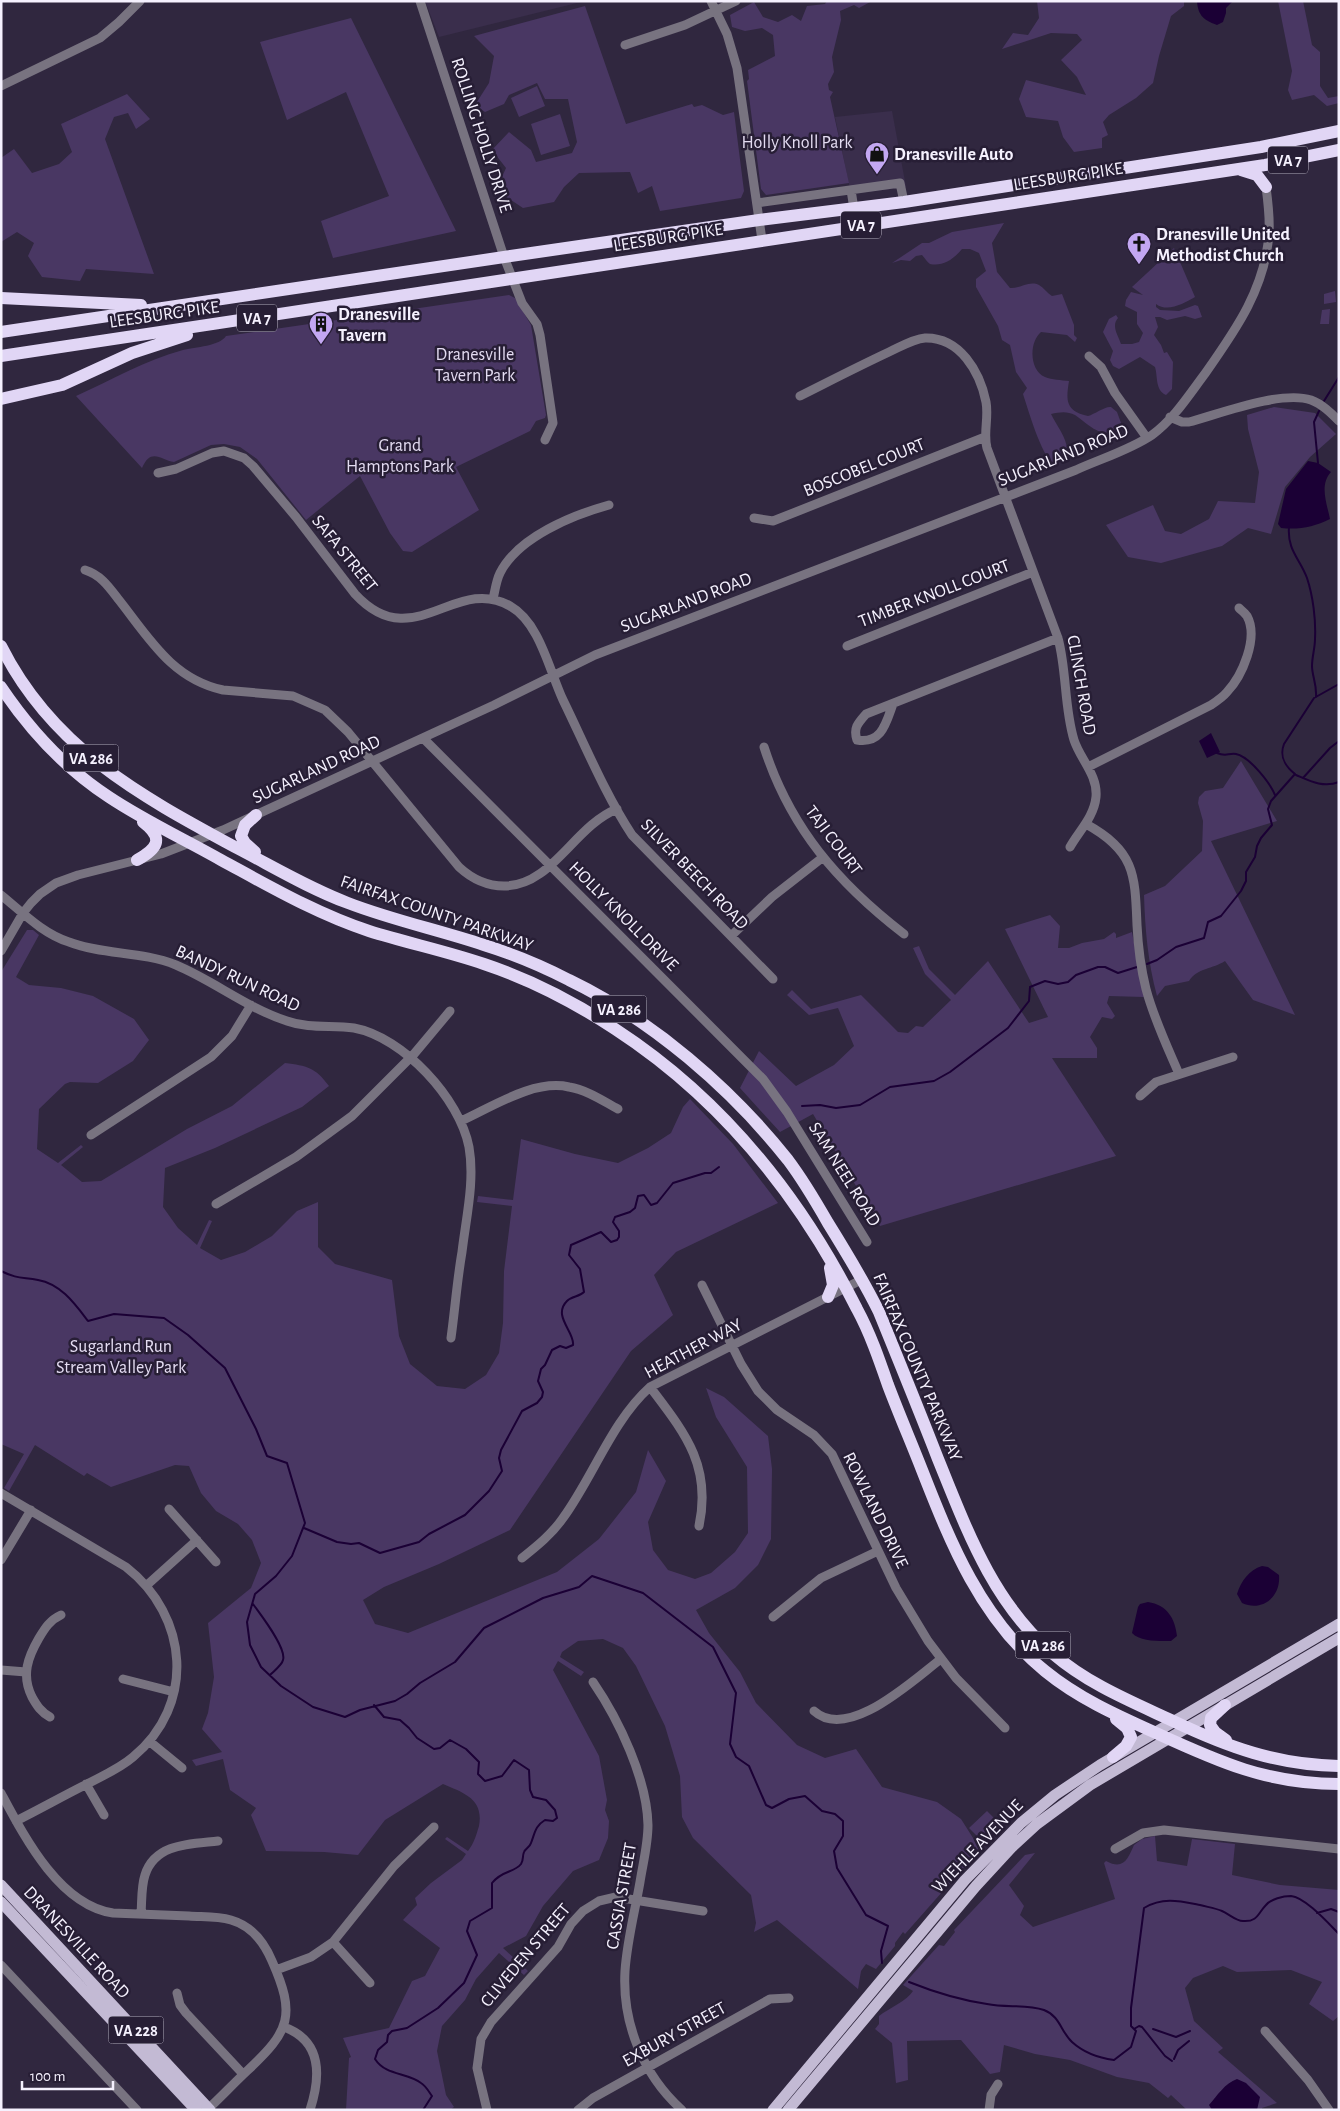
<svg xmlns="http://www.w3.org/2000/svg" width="1340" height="2111" font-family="'Alegreya Sans',sans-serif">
<rect width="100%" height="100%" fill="#30273f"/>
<path fill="#3a2e4c" d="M425,1H585L439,37Z
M892,111L906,187L851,194L835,117Z"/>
<path fill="#493763" d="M827,1H872L859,8L854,5L840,11L841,20L832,57L834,72L828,84L829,90L833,92L830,97L849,183L766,195L761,189L747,81L749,79L748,70L775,56L773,35L762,28L745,31L732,27L730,15L754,2L763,17L778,22L792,15L801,21L807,6L825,4Z
M1037,1H1184V6L1171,16L1159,56L1153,83L1136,98L1109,115L1103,122L1108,135L1102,138V148L1074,152L1063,137L1058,121L1026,117L1019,99L1026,80L1086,95L1077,77L1061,60L1082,40L1077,34L1051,33L1002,49L1013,33L1028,35L1039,18Z
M1278,1H1303L1312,45L1320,52V86L1328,98L1339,96V103L1327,106L1314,95L1292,100L1288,90L1292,71Z
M585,6L626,124L692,104L694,107L702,105L723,115L734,112L744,191L741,198L660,211L652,186L638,193L630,172L579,173L564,187L554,202L523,208L496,190L506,168L492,150L509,132L531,150L536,162L572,153L577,142L568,99H545L537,83L509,95L504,104L485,112L475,105L489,83L494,56L474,36Z
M351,18L456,231L333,258L321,221L389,196L346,92L287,120L260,42Z
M537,86L545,106L519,117L511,98Z
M127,94L150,119L136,129L128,113L114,117L105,139L154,274L86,269L80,281L42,277L28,256L34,243L17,232L1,242V158L14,149L32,173L59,164L72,152L61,124Z
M560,114L570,146L541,155L531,124Z
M1004,223L992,243L997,272L1010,288C1020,289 1029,280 1039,285C1044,288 1047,293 1052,296L1062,294L1074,325V335L1077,338L1075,342L1067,335L1041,332C1029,342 1029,370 1045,377C1052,380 1061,380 1069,381C1066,400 1065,411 1088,416C1095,414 1105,406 1111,407L1117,412L1121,423C1120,428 1118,429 1114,431C1099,438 1086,422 1075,415C1067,411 1060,412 1051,414C1057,427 1077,450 1061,461L1053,463C1041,455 1028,409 1023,394L1027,388L1016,372L1010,345L1002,340L998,326L976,287V279L986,271L979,253L970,249H962C955,258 943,267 930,264C927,262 925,258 922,255L916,256L910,261L901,260L892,263L922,243H929L952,232Z
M1174,248L1195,297C1184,303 1168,313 1156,304V307L1160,310L1179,311L1195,305L1198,306L1202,317L1195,319L1185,316L1167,320L1160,317H1155L1158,327L1154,335L1161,345L1164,353L1167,352L1173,362L1172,389L1166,395C1155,390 1158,377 1155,367L1140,357L1119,369L1113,366L1110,360L1113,351L1103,332L1109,319L1116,315L1118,318C1111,326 1118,335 1121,344H1132L1139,342L1143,333L1137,324V312L1125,306L1126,300L1131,292L1143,295L1132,287Z
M1335,291L1336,302L1324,304V294Z
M509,295L515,298L531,325L546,415L545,418L536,421L530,431L456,467L479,510L412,552L403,551L390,533L360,476L306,520L257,459L240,447L224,444L211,445L174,462C161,460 151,447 142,468L76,396C112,380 145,360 183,350C195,347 220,346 226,336Z
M1330,309L1329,324H1320L1322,310Z
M1274,407L1315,413L1336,434L1310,457L1285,487L1271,534L1248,528L1222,546L1161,563L1128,557L1106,525L1153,505L1165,531L1181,534L1209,519L1218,501L1255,503L1259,472L1248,429L1247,415Z
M1241,761L1277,821L1211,841L1295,1015L1253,1000L1225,961C1213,969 1197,968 1189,981L1165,986L1157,996C1148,963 1145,929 1144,895L1165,886L1202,851L1203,821L1198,803L1199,797L1205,791L1223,788Z
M1050,915L1060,926L1058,948H1069L1082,943L1104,939L1114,932L1116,934V938L1132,932L1144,997L1109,996L1107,1003L1115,1016L1112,1019L1102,1017L1090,1037L1097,1048V1058H1052L1116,1156L880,1226L813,1114L780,1132L740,1088L759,1051L796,1086L834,1065L854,1046L838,1008L809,1015L787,995L792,990L811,1009L861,995L898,1032L908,1033L916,1026L923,1027L951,1000L925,974L913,948L919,946L929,969L955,995L988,961L1029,1023L1048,1017L1005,929Z
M27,930H33L39,935L16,977L29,985L61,988L93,996L134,1019L149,1040L133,1061L98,1083L70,1082L65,1084L39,1109L37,1149L58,1163L81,1145L83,1147L61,1165L82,1182L101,1181L187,1129L232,1106L285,1063C307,1066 315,1067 329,1086L302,1107L215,1148L165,1168L163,1207L178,1228L197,1245L209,1220L212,1221L200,1248L221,1260L245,1252L272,1236L297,1211L318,1202V1247L335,1264L392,1280L399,1336L410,1364L437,1386L465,1389L486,1375L499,1353L503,1323L504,1271L512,1206L477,1202L478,1196L513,1200L521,1139L575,1154L618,1163L648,1148L671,1133L683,1107L690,1099L733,1144L778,1203L676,1252L654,1275L673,1315L631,1351L510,1530L439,1564L384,1587L363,1600L375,1624L408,1633L557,1572L599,1539L636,1492L648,1450L666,1481L648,1522L653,1550L668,1570L695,1579L711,1573L735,1552L748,1533L747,1467L716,1417L706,1388L724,1397L768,1436L772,1469L771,1539L758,1565L735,1588L696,1610L709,1633L740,1672L756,1703L797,1745L825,1758L856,1749L882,1787L937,1802L961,1819L980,1849L905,1934L903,1932L895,1943V1946L876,1969L866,1964L861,1971L858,1989L777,1920L754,1932L756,1923L751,1895L693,1838L682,1817L680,1776L665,1726L636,1666L623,1648L603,1639L578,1641L562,1652L560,1657L584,1672L581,1676L558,1661L553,1670L599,1756L607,1800L605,1810L609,1821L608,1838L599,1860L573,1871L543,1906L526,1936L503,1948L528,1971L524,1975L499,1953L476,1979L465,2000L442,2026L437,2051L446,2095L454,2107L450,2110H346L349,2058L351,2057L343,2038L389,2028L412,1981L425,1976L440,1948L403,1920L417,1905L415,1898L431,1883L462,1860L466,1854L445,1839L447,1837L468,1851C474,1843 476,1836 479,1826C484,1799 464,1793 443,1784L385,1820L358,1855L324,1852L266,1851L251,1815L256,1808L230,1790L223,1759L196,1766L192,1760L222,1752L202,1729L208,1713L214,1677L208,1623L251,1588L261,1563L252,1540L238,1524L216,1511L201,1493L189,1466L175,1465L111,1487L87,1473L84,1476L35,1445L9,1491L4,1488L24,1454L1,1444V972Z
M987,1811L998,1822L980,1839L969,1828Z
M1155,1836L1157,1861L1187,1866L1192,1839L1235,1844L1232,1875L1280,1885L1339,1890V2016L1333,2021L1309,2004L1322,1982L1291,1970L1237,1972L1223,1966L1193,1978L1185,1988L1194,2021L1223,2048L1218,2052L1277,2103L1262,2108V2110H1187L1171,2095L1168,2098L1149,2083L1117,2077L1070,2060L1035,2054L1004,2045L1000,2072L990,2074L961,2040L907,2041L908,2080L896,2083L892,2043L875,2029L879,2024V2016C889,2008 907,2001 913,1991L903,1985L939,1945L944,1946L955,1932L954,1930L1025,1855L1035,1853L1009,1885L1024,1906L1020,1915L1033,1927L1115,1899L1104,1863L1106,1861C1124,1871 1128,1858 1134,1845L1142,1839Z"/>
<path fill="#1b0035" d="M1197,1H1233L1226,8V13L1223,22L1217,25C1204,20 1198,16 1197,1Z
M1308,461L1318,463L1331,472C1319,485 1327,504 1330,519C1314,527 1299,530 1281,528L1278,524L1286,489Z
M1211,733L1220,752L1207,758L1199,741Z
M1262,1566L1268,1567L1279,1575C1281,1597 1262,1612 1242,1603L1237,1594C1241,1581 1249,1570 1262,1566Z
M1148,1602C1167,1605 1175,1618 1177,1636L1171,1641C1160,1641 1140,1642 1132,1633L1138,1607L1140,1604Z
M1237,2079L1246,2083L1260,2097L1257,2110H1212L1209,2105C1217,2096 1225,2083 1237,2079Z"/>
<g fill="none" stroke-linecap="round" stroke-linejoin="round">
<path stroke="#1b0035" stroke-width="2" d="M1324,401L1339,377
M1318,463L1314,422L1319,411
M1289,527C1287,550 1300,559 1307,578C1313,596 1316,620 1315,639C1315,648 1312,657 1312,666C1312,676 1317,684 1316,697
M1217,753C1226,757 1228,753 1236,754C1250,757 1270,783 1275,795
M1296,775C1310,781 1323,788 1339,782
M1303,778L1330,748L1339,741
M1147,964L1157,960L1176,947L1204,938L1208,922L1221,916L1241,891L1246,881V872L1255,857L1257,846L1261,838L1272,825L1268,809L1271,801L1295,774C1285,766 1279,757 1284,744L1314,698L1339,684
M802,1106L820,1105L836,1108L860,1105L890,1087L934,1081L950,1072L1008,1028L1029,1001L1030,987L1045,981L1058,984L1068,982L1076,975L1098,967H1105L1118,973L1137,967
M1,1271C17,1279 22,1277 38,1280C61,1284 75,1304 88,1321L114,1314L164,1318L188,1335L225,1368L256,1429L267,1456L287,1463L305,1523L292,1556L276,1576L255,1594L247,1622L250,1645L261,1667L281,1686L313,1707L345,1717L360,1710L395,1701L407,1694L420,1683L455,1662L484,1628L543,1598L579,1587L592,1576L643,1593L713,1647L736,1693L730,1744L736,1757L749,1766L766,1805L772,1808L789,1799L805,1796L822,1811L835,1814L843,1821V1836L834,1851L837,1868L866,1915L888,1926L881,1951L882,1963
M304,1528L337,1542L351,1544L359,1543L380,1553L419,1542L429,1534L465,1515L489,1491L502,1471L499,1458L501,1450L522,1411L537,1403L542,1397L543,1392L538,1381L541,1369L545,1365L552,1350L560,1346L566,1348L573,1345C575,1332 552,1316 567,1301C572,1296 579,1297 584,1292L580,1269L569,1255L571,1245L601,1232L611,1242L617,1240L619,1237V1231L613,1222L615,1217L630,1212L635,1208L638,1196L644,1195L651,1205L657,1203L673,1183L705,1173H711L719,1167
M253,1604C260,1614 287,1648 283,1660C282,1665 274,1671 270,1675
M374,1705L384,1717L400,1720L409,1728L417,1738L434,1749L440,1748L450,1740L466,1749L479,1762L478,1774L485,1781L502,1776L514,1760L529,1770L530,1790L533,1797L546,1800L555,1810L557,1818L553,1821L545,1820C535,1826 535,1833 531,1843C530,1847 525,1849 524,1852C522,1857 524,1859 521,1864C514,1873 502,1870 492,1883V1908L470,1921L467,1931L477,1955L464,1983L438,2008L407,2028L392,2031L388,2035L387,2042L378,2050L375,2059C386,2076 406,2072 421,2083C426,2086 429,2092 432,2096L423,2110
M1317,1913L1331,1909L1339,1912
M909,1982C934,1992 960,2000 987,2004C1006,2008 1026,2004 1044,2010C1060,2016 1061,2032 1072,2042C1083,2052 1099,2058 1114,2060L1131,2047L1136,2031L1131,2026V2008L1144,1908C1163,1897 1179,1901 1200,1905C1207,1907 1215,1908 1222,1911C1229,1914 1236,1921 1243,1921C1258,1922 1258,1913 1266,1905C1271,1899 1283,1896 1291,1896C1305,1897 1329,1924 1339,1934
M1134,2029L1139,2026L1142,2027L1165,2056L1172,2061
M1153,2029L1176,2037L1190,2031
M1174,2059L1178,2050L1189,2041"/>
<path stroke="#787380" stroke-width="9" d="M420,1L504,257L522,303L537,324L540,335L553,423L545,440
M711,1L727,34L737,68L762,240
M625,45L685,25L736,1
M1,86L100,38L119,22L140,1
M851,190L854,209
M757,203L900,183L904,202
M1089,356L1101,367L1115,393L1147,438
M800,396C830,381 859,366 889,352C900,347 913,339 925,338C960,337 980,372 986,402C989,418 983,433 987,448L1058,638C1067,672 1064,707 1074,740C1080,759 1098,775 1096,797C1094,817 1079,831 1070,847
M1170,417L1182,422H1189C1219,414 1281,390 1311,400C1322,404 1331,413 1339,421
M158,473L176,469L212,453L224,451L244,458L253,466L296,517L355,594C413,657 455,574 510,606C540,623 549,670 563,700C585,745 605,794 632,835L773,979
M754,518L773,521L985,437
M85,570C101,575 109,587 119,600C149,638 172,679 223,690L293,696L325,710L348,732L459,867C472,879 486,886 504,886C552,886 574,826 617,809
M493,599C495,591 496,581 500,573C518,537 573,515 609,505
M847,646L1033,572
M893,704C886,723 882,744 857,740C853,728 858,723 866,714L1058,638
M423,738L763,1079L787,1112L867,1242
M764,747C790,828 838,883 904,934
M1088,767L1211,705C1217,701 1223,697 1227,692C1242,676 1259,638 1247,616C1245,613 1241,610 1239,608
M1086,824C1135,851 1135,874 1137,925C1138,946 1141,969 1146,989C1154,1019 1167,1046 1179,1074
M1,895C22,912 43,934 69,942C103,955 141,951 176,965C214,981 247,1008 287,1021C309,1029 331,1025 354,1028C403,1037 460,1099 469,1147C475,1181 466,1218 462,1252C457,1281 455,1309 451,1338
M731,936L772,897L822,858
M1,951L23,913L31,903L40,894L56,883L78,875L161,854L223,830L494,705L595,655L1076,470C1100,459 1130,450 1152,435C1173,420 1189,395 1204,375C1235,331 1266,288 1269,232C1270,217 1268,202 1266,187
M1140,1096L1156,1082L1233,1057
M461,1121C492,1107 534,1079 569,1087C587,1090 603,1101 618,1109
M91,1135L211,1057L232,1036L251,1005
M216,1204L296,1157L352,1116L414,1054L450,1011
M702,1285L741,1364L758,1391L777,1410L814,1435L832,1454L896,1588L928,1641L956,1678L1005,1728
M650,1387C684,1432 712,1465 699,1526
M1,1493L126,1567C189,1616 196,1705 133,1757C119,1769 102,1776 87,1784C63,1796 40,1809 16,1821
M169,1509L216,1562
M522,1558C537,1546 552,1534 563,1518C593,1477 612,1421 650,1387L863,1279
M1,1560L31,1510
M147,1585L197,1540
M773,1617L821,1578L878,1551
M1,1670L26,1672
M123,1679L174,1692
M593,1682C619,1720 647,1779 648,1825C648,1844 643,1863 640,1882C635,1911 627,1941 625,1971C622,2023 643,2075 682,2110
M814,1711C848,1742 913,1680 941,1659
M50,1717C41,1712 37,1706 32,1697C21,1675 28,1657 39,1638C45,1628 50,1620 61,1615
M149,1741L182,1768
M86,1784L104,1815
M1,1793C24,1836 59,1905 113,1913C138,1914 164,1915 189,1916C203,1917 217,1916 231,1920C252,1926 264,1942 272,1961C296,2015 290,2031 248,2070C234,2083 221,2097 207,2110
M1115,1849L1143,1833L1164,1830L1339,1849
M141,1914C142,1901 141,1887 145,1875C155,1843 191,1844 218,1841
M333,1942L370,1983
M1,1965L137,2110
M276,1970L311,1957L333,1942L394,1866L434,1827
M177,1993L180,2005L186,2013L243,2074
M284,2027C322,2041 321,2076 310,2110
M1265,2031L1308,2080L1329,2110
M487,2110L477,2068L481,2039L491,2022L558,1947L571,1924L583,1911L599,1901L616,1897L703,1911
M578,2110L593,2098L770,1999L789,1998
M989,2110L991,2095L998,2084"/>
<path stroke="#c3bad4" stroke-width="11" d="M1,1885L210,2110
M1,1902L196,2110
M773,2110L965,1880L1021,1823L1055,1795L1100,1765L1339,1624
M788,2110L976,1886L1011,1848L1037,1824L1090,1785L1339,1638"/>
<path stroke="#e1d6f5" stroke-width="12" d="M1241,170L1257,175L1266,187
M1,298L141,305
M1,332L504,257L759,220L904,202L1261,147L1339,131
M1,356L1265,165L1339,150
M1,399L62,385L132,353L187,335
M1,646C52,748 139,795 235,847C272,866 308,888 348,903C392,920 439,930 484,945C513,954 542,966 569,980C652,1020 731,1088 788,1160C803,1180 816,1202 828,1223C846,1252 864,1281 879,1312C899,1361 919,1410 938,1459C967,1530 992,1601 1052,1653C1088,1684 1130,1701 1173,1721C1228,1747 1277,1765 1339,1766
M1,687C30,730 66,769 109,797C145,821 184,839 221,860C269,886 317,914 369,931C407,943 446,951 484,964C529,979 574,1002 615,1029C721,1098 800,1196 857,1309C870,1333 879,1359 888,1385C899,1414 911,1442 922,1470C951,1544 981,1619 1045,1671C1078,1698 1116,1715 1156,1733C1219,1762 1268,1784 1339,1784
M255,852L245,843L241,836L245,825L256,815
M137,860C157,849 165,839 143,822
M828,1297L833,1285L830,1268
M1225,1705L1211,1718L1210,1725L1215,1732L1226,1740
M1113,1757L1126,1746L1131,1737L1127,1728L1116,1719"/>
</g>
<defs>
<symbol id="shop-pin" viewBox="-11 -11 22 30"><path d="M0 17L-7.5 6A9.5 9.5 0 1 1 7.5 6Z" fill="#c3a7f2" stroke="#271e35"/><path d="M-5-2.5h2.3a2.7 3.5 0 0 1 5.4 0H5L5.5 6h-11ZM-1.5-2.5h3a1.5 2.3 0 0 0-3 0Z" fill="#111"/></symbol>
<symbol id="church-pin" viewBox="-11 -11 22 30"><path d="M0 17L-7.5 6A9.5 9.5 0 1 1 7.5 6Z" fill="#c3a7f2" stroke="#271e35"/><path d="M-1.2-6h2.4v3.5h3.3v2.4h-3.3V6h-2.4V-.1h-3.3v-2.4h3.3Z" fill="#111"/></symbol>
<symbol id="building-pin" viewBox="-11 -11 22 30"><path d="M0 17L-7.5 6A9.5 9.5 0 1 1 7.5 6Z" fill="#c3a7f2" stroke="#271e35"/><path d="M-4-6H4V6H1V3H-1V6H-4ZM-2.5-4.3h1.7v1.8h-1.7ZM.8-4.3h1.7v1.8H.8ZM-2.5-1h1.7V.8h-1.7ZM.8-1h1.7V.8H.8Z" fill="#111"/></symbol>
</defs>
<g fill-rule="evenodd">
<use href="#shop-pin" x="863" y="140" width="28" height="38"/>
<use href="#church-pin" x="1125" y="230" width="28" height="38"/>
<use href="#building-pin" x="307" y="310" width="28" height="38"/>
</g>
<g text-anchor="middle" stroke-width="5" stroke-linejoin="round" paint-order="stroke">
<g fill="#271e35" stroke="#b7b2c2" stroke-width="1">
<rect x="1268" y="146.5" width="40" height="27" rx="4"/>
<rect x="841" y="211.5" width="40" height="27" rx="4"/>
<rect x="237" y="304.5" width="40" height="27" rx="4"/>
<rect x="63.5" y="744.5" width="55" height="27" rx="4"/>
<rect x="591.5" y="995.5" width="55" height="27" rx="4"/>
<rect x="1015.5" y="1631.5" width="55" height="27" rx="4"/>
<rect x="108.5" y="2016.5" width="55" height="27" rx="4"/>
</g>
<g font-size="16" font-weight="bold" fill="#f5f1fe">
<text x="1288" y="166">VA 7</text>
<text x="861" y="231">VA 7</text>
<text x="257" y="324">VA 7</text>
<text x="91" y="764">VA 286</text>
<text x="619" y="1015">VA 286</text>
<text x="1043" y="1651">VA 286</text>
<text x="136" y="2036">VA 228</text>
</g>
<g font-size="18" fill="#f5f1fe" stroke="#271e35">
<text transform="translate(482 135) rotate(72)" y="6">ROLLING HOLLY DRIVE</text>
<text transform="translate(1068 176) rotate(-9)" y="6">LEESBURG PIKE</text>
<text transform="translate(668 237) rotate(-9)" y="6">LEESBURG PIKE</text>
<text transform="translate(164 314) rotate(-8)" y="6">LEESBURG PIKE</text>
<text transform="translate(1063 455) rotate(-22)" y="6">SUGARLAND ROAD</text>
<text transform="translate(864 467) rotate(-22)" y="6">BOSCOBEL COURT</text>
<text transform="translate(345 553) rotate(51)" y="6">SAFA STREET</text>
<text transform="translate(934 593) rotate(-21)" y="6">TIMBER KNOLL COURT</text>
<text transform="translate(686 602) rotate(-21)" y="6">SUGARLAND ROAD</text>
<text transform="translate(1082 685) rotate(80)" y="6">CLINCH ROAD</text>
<text transform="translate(316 769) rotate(-25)" y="6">SUGARLAND ROAD</text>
<text transform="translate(834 840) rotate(53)" y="6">TAJI COURT</text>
<text transform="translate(695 874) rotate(46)" y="6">SILVER BEECH ROAD</text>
<text transform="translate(437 913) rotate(19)" y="6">FAIRFAX COUNTY PARKWAY</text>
<text transform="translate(624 916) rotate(45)" y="6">HOLLY KNOLL DRIVE</text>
<text transform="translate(238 978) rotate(25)" y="6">BANDY RUN ROAD</text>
<text transform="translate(845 1174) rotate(58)" y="6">SAM NEEL ROAD</text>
<text transform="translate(693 1348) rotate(-28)" y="6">HEATHER WAY</text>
<text transform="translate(918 1367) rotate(67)" y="6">FAIRFAX COUNTY PARKWAY</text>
<text transform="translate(876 1510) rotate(64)" y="6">ROWLAND DRIVE</text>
<text transform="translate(977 1846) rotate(-46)" y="6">WIEHLE AVENUE</text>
<text transform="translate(621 1896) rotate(-80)" y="6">CASSIA STREET</text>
<text transform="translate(77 1942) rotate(47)" y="6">DRANESVILLE ROAD</text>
<text transform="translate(525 1955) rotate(-50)" y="6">CLIVEDEN STREET</text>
<text transform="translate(674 2034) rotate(-29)" y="6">EXBURY STREET</text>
</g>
<g font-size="18" fill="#e4dcf2" stroke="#271e35">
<text x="797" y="148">Holly Knoll Park</text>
<text x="475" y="360">Dranesville<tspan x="475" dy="21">Tavern Park</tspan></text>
<text x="400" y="451">Grand<tspan x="400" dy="21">Hamptons Park</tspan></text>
<text x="121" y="1352">Sugarland Run<tspan x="121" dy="21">Stream Valley Park</tspan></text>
</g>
<g font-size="18" font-weight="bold" fill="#f5f1fe" stroke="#271e35" text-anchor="start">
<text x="894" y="160">Dranesville Auto</text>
<text x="1156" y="240">Dranesville United<tspan x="1156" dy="21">Methodist Church</tspan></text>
<text x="338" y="320">Dranesville<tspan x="338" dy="21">Tavern</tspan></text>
</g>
</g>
<rect width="1340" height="2111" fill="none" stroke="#f5f1fe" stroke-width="5"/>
<path d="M22 2081v8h91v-8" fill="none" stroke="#f5f1fe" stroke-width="2.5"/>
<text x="30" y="2081" font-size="15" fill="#f5f1fe" stroke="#271e35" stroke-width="4" paint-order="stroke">100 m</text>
</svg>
